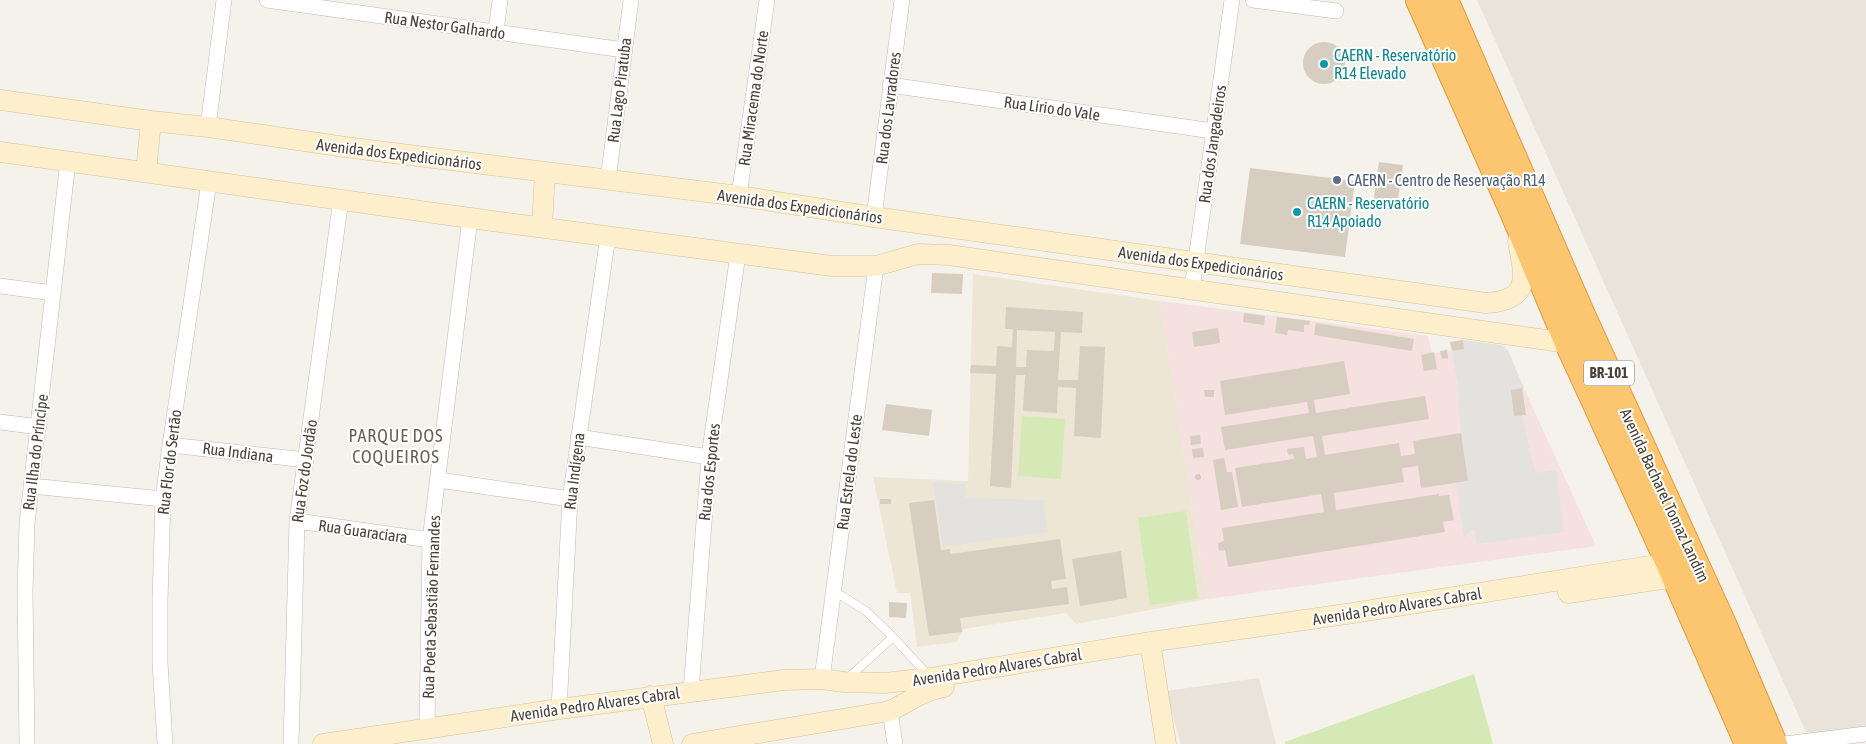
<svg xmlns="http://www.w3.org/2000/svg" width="1866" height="744" font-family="'Asap Condensed',sans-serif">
<rect width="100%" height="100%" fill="#f5f2eb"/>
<path fill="#e9e3d9" d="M1477,0H1866V732L1810,741Z
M1259,678L1276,744H1181L1166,691Z"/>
<path fill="#eee6d5" d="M973,274L1160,301L1207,599L1076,624L1066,613L964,629L956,642L917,647L910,593H897L873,477L968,481Z"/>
<path fill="#f5e1df" d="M1160,301L1428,336L1432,353L1451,351L1450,342L1463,340L1505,347L1596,546L1207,599Z"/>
<path fill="#d4e9b5" d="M1022,416L1065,419L1061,479L1018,476Z
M1186,511L1198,599L1150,605L1138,518Z
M1474,674L1493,744H1285V742Z"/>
<path fill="#e4e2df" d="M1463,340L1502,345L1508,350L1524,388L1511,390L1514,416L1522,415L1535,473L1556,470L1564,532L1477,544L1475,530L1472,529L1464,538L1456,484L1468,482L1461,433L1458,385L1452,351L1464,349Z
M933,482L965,484L966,498L1044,500L1048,532L943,547Z"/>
<path fill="#d7cdc0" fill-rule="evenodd" d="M1303 63a21 21 0 1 1 42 0a21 21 0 1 1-42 0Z
M1379,162L1403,165L1397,207L1373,204Z
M1250,168L1355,181L1345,257L1240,244Z
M932,273L963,274L962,294L931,293Z
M1006,307L1083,312L1082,333L1061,332L1058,380H1078L1080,346L1105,347L1101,438L1074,436L1076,388L1058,387L1057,413L1023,411L1025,375H1016L1011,488L990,486L996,374L970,373L971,365L996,366L997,346L1012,347L1013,329H1005ZM1017,330L1055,332L1054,351L1027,350L1026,367H1016Z
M1244,313L1265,316L1264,325L1243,322Z
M1277,317L1310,321L1309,325H1304V332L1288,330L1287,335L1275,333Z
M1316,323L1414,339L1412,351L1314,335Z
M1218,328L1220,343L1194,347L1192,332Z
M1463,340L1464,349L1452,351L1450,342Z
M1447,350L1448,358L1442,359L1440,351Z
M1434,352L1437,369L1424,371L1421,355Z
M1344,361L1350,394L1314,400L1316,413L1425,396L1429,419L1322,436L1325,455L1399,443L1401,456L1415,454L1413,441L1461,433L1468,481L1421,488L1418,466L1402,468L1404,482L1334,493L1336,510L1439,494V496L1449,495L1454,520L1443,522L1445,532L1228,567L1225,550L1219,551L1218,543L1224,541L1222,528L1324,512L1321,494L1242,507L1235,468L1294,459L1293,454L1288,455L1287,449L1304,447L1306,459L1317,457L1313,436L1225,450L1221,427L1309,413L1307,402L1225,415L1220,381Z
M1522,388L1526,415L1514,416L1511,390Z
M1204,390H1214V397H1205Z
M886,404L932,410L929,436L882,430Z
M1200,435L1201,444L1191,445L1190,436Z
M1203,448L1204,457L1193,458L1192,449Z
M1224,458L1227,472H1232L1238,507L1221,510L1213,460Z
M1195 477a3 3 0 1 1 6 0a3 3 0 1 1-6 0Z
M880,499H891V504H880Z
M934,500L941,550L950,549V554L1060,539L1066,579L1051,581L1052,589L1067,587L1069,604L960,618L962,632L929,636L909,503Z
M1121,551L1127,598L1080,606L1072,559Z
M889,602L907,603L906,618L889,617Z"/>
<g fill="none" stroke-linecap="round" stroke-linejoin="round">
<defs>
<path id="lane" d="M834,591L866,611L893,637
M847,679L893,637L928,675"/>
<path id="street" d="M267,0L624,50
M1253,0L1336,11
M496,32L500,0
M890,85L1213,131
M208,127L224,0
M608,180L631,0
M739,196L767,0
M874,217L902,0
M0,286L53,293
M1192,289L1232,0
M0,422L39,427
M578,437L709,457
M170,445L306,460
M439,480L570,499
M31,486L163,499
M297,521L430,540
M822,679L876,266
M691,691L709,457L738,254
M559,709L570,499L608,236
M890,711L895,744
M427,728L430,540L470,218
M27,744L25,592L27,523L68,161
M165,744L160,663V600L163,499L170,445L209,182
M291,744L297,521L341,199
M1785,744L1866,734"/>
<path id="secondary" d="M0,100L151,121L208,127L345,147L739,196L874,217L1486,303C1533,300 1524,276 1518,241
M0,152L470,218L832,266H876L918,254L949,255L1568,343
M146,172L151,121
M542,227L545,172
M1568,593L1675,577
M1150,642L1166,744
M651,696L663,744
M323,744L559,709L784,680L822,679L844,682L885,683L930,678L1150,642L1353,613L1669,563
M692,744L890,711C909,702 923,690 944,687"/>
<path id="highway" d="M1419,0L1514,214L1568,343L1669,563L1748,744
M1445,0L1582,315L1723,624L1774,744"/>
</defs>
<use href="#lane" stroke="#c1b9ad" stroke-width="9"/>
<use href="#street" stroke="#c1b9ad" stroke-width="16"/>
<use href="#secondary" stroke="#d5c29b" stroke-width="21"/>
<use href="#highway" stroke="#dd993e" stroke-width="28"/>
<use href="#lane" stroke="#fff" stroke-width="8"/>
<use href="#street" stroke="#fff" stroke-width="15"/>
<use href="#secondary" stroke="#feefcc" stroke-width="20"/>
<use href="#highway" stroke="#fcc56f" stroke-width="26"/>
</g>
<g fill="#0f9aa8" stroke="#fff" stroke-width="2">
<circle cx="1324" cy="64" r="5"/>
<circle cx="1297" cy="212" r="5"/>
</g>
<circle fill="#5c6f8a" stroke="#fff" stroke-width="2" cx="1337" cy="180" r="5"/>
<g text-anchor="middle" stroke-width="4" stroke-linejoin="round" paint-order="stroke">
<rect fill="#fff" stroke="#807b74" stroke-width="1" x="1584" y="360.5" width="50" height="25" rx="4"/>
<g font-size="15" font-weight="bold" fill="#4a4239">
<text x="1609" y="378">BR-101</text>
</g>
<g font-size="16" fill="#4a4239" stroke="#fff">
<text transform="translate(445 25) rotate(8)" y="6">Rua Nestor Galhardo</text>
<text transform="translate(619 90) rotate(-83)" y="6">Rua Lago Piratuba</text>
<text transform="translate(753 98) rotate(-82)" y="6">Rua Miracema do Norte</text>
<text transform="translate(888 108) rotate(-83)" y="6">Rua dos Lavradores</text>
<text transform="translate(1052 108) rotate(8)" y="6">Rua Lírio do Vale</text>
<text transform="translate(1212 144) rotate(-82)" y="6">Rua dos Jangadeiros</text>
<text transform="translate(399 154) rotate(7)" y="6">Avenida dos Expedicionários</text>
<text transform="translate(800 206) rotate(8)" y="6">Avenida dos Expedicionários</text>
<text transform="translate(1201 263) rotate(8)" y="6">Avenida dos Expedicionários</text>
<text transform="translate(35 452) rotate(-83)" y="6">Rua Ilha do Príncipe</text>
<text transform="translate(238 452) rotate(7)" y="6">Rua Indiana</text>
<text transform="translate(169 462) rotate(-83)" y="6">Rua Flor do Sertão</text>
<text transform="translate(304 471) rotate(-82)" y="6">Rua Foz do Jordão</text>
<text transform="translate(574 471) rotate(-83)" y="6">Rua Indígena</text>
<text transform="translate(709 472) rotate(-84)" y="6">Rua dos Esportes</text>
<text transform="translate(849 472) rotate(-83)" y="6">Rua Estrela do Leste</text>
<text transform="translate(1665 495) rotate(65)" y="6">Avenida Bacharel Tomaz Landim</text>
<text transform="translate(363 531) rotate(8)" y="6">Rua Guaraciara</text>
<text transform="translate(1397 606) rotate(-9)" y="6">Avenida Pedro Alvares Cabral</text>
<text transform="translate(431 607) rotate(-88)" y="6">Rua Poeta Sebastião Fernandes</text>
<text transform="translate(997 667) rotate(-9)" y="6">Avenida Pedro Alvares Cabral</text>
<text transform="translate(595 704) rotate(-8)" y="6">Avenida Pedro Alvares Cabral</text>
</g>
<g font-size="16" fill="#0d838f" stroke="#fff" text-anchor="start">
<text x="1334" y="61">CAERN - Reservatório<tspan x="1334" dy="18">R14 Elevado</tspan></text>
<text x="1307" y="209">CAERN - Reservatório<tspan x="1307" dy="18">R14 Apoiado</tspan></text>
</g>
<g font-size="16" fill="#4e5e75" stroke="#fff" text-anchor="start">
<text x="1347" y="186">CAERN - Centro de Reservação R14</text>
</g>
<g font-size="18" letter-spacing="1" fill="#6d5f50" stroke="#fff">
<text x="396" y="442">PARQUE DOS<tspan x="396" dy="21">COQUEIROS</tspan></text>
</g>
</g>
</svg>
